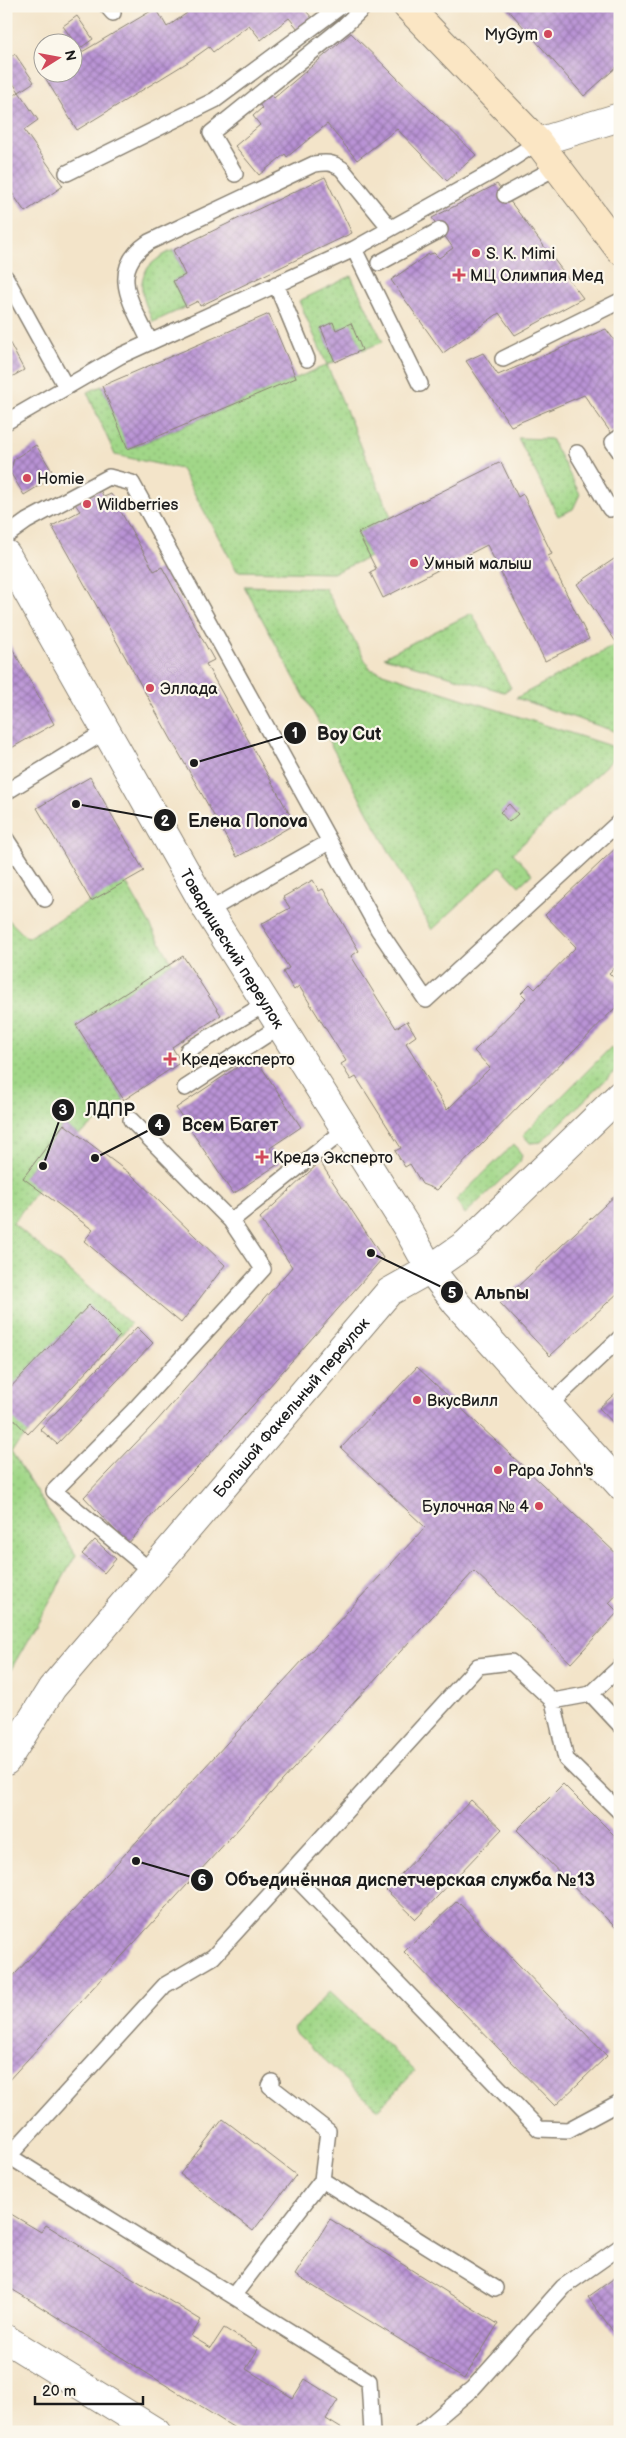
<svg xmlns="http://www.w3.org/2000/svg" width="626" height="2438" font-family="'Balsamiq Sans',sans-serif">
<defs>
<pattern id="grass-dots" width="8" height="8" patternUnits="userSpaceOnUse" patternTransform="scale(1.25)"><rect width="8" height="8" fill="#a1d788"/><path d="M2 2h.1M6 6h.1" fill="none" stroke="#8ab875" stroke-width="1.8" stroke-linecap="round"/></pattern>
<pattern id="building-cross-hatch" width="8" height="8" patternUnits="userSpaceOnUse" patternTransform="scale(1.25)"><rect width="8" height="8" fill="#b993d5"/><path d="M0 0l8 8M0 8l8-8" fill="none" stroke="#9677ac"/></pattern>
</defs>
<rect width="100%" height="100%" fill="#fbf7ec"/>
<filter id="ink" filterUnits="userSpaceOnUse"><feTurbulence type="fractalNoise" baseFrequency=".02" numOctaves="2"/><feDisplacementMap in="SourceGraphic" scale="10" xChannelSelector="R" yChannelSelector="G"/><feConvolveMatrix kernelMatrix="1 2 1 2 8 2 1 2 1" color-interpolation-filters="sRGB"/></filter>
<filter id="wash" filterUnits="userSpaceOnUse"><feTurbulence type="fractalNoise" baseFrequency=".0096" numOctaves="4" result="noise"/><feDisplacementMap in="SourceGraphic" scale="20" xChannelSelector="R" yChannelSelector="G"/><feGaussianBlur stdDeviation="1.12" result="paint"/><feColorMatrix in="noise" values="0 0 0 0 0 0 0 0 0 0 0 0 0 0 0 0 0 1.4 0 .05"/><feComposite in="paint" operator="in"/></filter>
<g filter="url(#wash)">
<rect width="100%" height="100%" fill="#f3e4c9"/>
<path fill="url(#grass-dots)" stroke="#5e7a52" d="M173,250L185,275L173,281L186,307L153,322C137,287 134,269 173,250Z
M351,276L383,342L362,350L351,324L336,330L333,323L321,328L335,362L327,365L391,517L358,533L370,557L333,573L237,571L181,469L115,455L87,392L102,386L129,449L327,365L299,301Z
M518,438L551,439L580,494L573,509L558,516Z
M244,586L325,588L370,669L620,749V752L513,853L532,874L519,886L500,866L432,930Z
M472,613L511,688L504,692L384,657Z
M617,644L620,648V733L516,698Z
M125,881L172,963L76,1025L124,1100L79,1135L63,1124L24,1178L38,1189L13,1223L131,1324L11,1451L76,1555L6,1678V917L27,938Z
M611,1047L620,1056L619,1067L541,1142L530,1143L523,1135Z
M514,1144L522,1155L520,1162L465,1214L456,1200Z
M330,1991L415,2071L378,2110L293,2030Z"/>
<g id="blocks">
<path fill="url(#building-cross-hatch)" d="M182,6H302L312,18L298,29L289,18L261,40L249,25L213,52L209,47L188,62L77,130L44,76L49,72H72V58L156,8L167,27L187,13Z
M505,6H620V64L584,96Z
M77,16L93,39L79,49L63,26Z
M351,33L476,155L447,181L397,129L357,160L327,124L287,157L285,154L259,175L235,146L260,125L253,116L262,108L257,101L268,91L274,98Z
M15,54L34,82L19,92L6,73V60Z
M19,92L38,120L24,130L63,186L25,212L6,184V101Z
M325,177L352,233L200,306L198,301L186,307L173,281L185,275L173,250Z
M497,184L583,298L515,335L499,313L443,353L391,280L427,255L434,253L439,258L453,248L432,218Z
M269,314L296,378L128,449L102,386Z
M333,322L336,330L351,323L362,350L335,362L321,328Z
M606,329L620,348V427L611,433L584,395L511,426L466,361L483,353L498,375Z
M6,336L24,370L6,380Z
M36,445L55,476L24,495L10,472L14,459Z
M501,462L518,497L523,494L552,554L548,556L589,639L545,661L487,545L383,598L370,572L376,569L358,533Z
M100,490L104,497L111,494L154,571L162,567L214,660L206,664L295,824L237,857L52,526L80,511L75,504Z
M620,555V648L577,584Z
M6,637L54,724L6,751Z
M90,777L144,871L91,901L37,808Z
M509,804L518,814L509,822L500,812Z
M620,844V963L609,973L620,984V1003L437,1190L422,1184L410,1164L405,1167L395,1151L401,1148L356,1077L351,1080L341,1064L346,1061L299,986L294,990L283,972L289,968L261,924L290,908L283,897L313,880L319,891L323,889L359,951L351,956L396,1028L407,1021L416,1036L406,1043L447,1110L490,1068L474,1051L526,998L521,993L530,984L535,989L576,947L545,915Z
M183,956L221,1015L172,1047L181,1062L124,1100L76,1025Z
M254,1056L301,1127L270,1148L280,1163L233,1194L176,1108Z
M64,1124L133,1176L225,1265L181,1323L84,1241L93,1230L23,1178Z
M320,1162L383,1258L199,1466L163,1502L128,1544L84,1497L156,1422L292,1267L260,1218Z
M620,1191V1291L550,1356L500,1303Z
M89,1305L120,1336L28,1434L6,1411V1392Z
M137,1327L153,1343L57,1444L40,1429Z
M417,1367L620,1557V1591L609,1603L618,1612L571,1663L474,1571L6,2083V1984L425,1527L341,1448Z
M620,1389V1430L599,1408Z
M95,1540L116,1559L104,1573L82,1554Z
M563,1784L620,1841V1932L517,1830Z
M471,1800L502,1829L416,1919L386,1890Z
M457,1901L607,2056L555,2106L404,1952Z
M223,2119L296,2175L253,2231L180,2174Z
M6,2211L41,2232L46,2225L201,2320L191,2336L211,2348L224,2328L258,2349L246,2369L293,2398L305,2379L338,2400L326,2419L347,2432H241L23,2296L8,2287L6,2289Z
M330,2219L498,2324L464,2379L295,2275Z
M620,2274V2341L588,2297Z"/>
</g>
</g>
<g filter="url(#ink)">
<use href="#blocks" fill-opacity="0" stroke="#888072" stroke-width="1"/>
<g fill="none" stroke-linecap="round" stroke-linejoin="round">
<defs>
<path id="service" d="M107,6L113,13
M67,173L215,100L341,6
M235,174L211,133L344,26L365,6
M505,195L557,167
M354,249L420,384
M379,263L440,230
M6,278L66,387
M276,284L307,359
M150,342C133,305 106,271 149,242L314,164C326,162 332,162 342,169L390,228
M503,359L620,301
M6,422L120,356L354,249L490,173L538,142
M620,437L613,442L620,452
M577,453L610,509L620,503
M6,536L27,521L109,477L132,483L378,929L426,1000L620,821
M6,792L106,731
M6,839L45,899
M208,911L329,842
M188,1050L265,1004
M185,1088L280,1026
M131,1120L231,1221
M548,1406L620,1338
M152,1572L54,1491L134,1410L263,1269L231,1221L346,1129
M591,1694L620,1725
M553,1701L566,1759L620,1812
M291,1873L539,2129L568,2130L620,2102
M6,2151L9,2156L369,2381L372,2432
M9,2156L165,1985L213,1957L478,1666L511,1662L553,1701L591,1694L620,1667
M322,2180L495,2288
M233,2296L322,2180L328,2131L270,2086L272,2082
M421,2432L473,2388L563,2287L620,2247"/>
<g id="minor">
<path d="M538,142L620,117"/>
<path id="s1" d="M6,1761L52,1688L389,1292L430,1269L466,1244L620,1095"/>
<path d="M6,2339L156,2432"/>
</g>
<g id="tertiary">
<path id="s2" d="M6,554L208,911L406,1226L430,1269L457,1304L620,1485"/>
</g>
<path id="secondary" d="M407,6L538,142L620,250"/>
</defs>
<use href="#service" stroke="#888072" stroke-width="18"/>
<use href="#minor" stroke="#888072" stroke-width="30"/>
<use href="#tertiary" stroke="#888072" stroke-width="30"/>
<use href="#secondary" stroke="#888072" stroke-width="30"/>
<use href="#service" stroke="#fff" stroke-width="15"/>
<use href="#minor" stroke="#fff" stroke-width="28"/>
<use href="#tertiary" stroke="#fff" stroke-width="28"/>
<use href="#secondary" stroke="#fbe6c4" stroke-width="28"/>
</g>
</g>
<g fill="#d1495b" stroke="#fbf7ec" stroke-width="2">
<circle cx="548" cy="34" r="5"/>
<circle cx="476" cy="253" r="5"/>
<path d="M456.5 267.5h5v5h5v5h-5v5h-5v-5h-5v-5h5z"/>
<circle cx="27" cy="478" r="5"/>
<circle cx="87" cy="504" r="5"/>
<circle cx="414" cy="563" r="5"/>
<circle cx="150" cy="688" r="5"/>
<path d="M167.5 1051.5h5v5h5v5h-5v5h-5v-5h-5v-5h5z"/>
<path d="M259.5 1149.5h5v5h5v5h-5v5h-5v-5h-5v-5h5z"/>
<circle cx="417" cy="1400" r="5"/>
<circle cx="498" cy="1470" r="5"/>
<circle cx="539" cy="1506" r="5"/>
</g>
<g text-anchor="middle" stroke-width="4.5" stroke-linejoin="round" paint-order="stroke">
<g font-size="16" fill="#1c1c1c" stroke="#fbf7ec" text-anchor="start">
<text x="538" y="40" text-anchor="end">MyGym</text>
<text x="486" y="259">S. K. Mimi</text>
<text x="470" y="281">МЦ Олимпия Мед</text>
<text x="37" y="484">Homie</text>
<text x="97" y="510">Wildberries</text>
<text x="424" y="569">Умный малыш</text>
<text x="160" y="694">Эллада</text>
<text x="181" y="1065">Кредеэксперто</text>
<text x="273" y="1163">Кредэ Эксперто</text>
<text x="427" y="1406">ВкусВилл</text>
<text x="508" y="1476">Papa John's</text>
<text x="529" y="1512" text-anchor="end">Булочная № 4</text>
</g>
<g font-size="16" fill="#1c1c1c" stroke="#fbf7ec">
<text dy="6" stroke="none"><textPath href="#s2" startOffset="455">Товарищеский переулок</textPath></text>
<text dy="6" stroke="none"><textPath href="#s1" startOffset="455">Большой Факельный переулок</textPath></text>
</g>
</g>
<path fill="none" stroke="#1c1c1c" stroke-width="2" d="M194 763L295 733M76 804L165 820M43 1166L63 1110M95 1158L159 1125M371 1253L452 1292M136 1861L202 1880"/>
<g fill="#1c1c1c" stroke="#fbf7ec" stroke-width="2">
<circle cx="194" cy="763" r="5"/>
<circle cx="76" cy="804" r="5"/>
<circle cx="43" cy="1166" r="5"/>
<circle cx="95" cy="1158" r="5"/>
<circle cx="371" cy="1253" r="5"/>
<circle cx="136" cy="1861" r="5"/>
<circle cx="295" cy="733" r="12"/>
<circle cx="165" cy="820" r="12"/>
<circle cx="63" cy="1110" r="12"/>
<circle cx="159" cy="1125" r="12"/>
<circle cx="452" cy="1292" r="12"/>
<circle cx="202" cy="1880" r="12"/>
</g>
<g font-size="15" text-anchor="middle" font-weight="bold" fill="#fff">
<text x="295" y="738">1</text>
<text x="165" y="826">2</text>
<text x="63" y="1115">3</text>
<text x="159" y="1130">4</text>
<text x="452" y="1298">5</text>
<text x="202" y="1885">6</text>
</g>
<g font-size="18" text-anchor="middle" font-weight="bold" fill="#1c1c1c" stroke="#fbf7ec" stroke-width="4.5" stroke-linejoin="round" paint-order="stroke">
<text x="349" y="740">Boy Cut</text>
<text x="248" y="827">Елена Попоva</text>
<text x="110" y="1116">ЛДПР</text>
<text x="230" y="1131">Всем Багет</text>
<text x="502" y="1299">Альпы</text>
<text x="410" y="1886">Объединённая диспетчерская служба №13</text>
</g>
<rect width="626" height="2438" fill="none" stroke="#fbf7ec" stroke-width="25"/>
<g transform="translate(58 58) rotate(79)"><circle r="24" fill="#fbf7ec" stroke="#a29f99"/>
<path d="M0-4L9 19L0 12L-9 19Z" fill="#d1495b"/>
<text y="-8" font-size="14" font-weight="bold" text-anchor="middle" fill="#1c1c1c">N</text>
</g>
<path d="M35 2396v8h108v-8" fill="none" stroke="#1c1c1c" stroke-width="2.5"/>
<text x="42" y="2396" font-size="15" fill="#1c1c1c" stroke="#fbf7ec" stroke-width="4" paint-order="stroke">20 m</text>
</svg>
